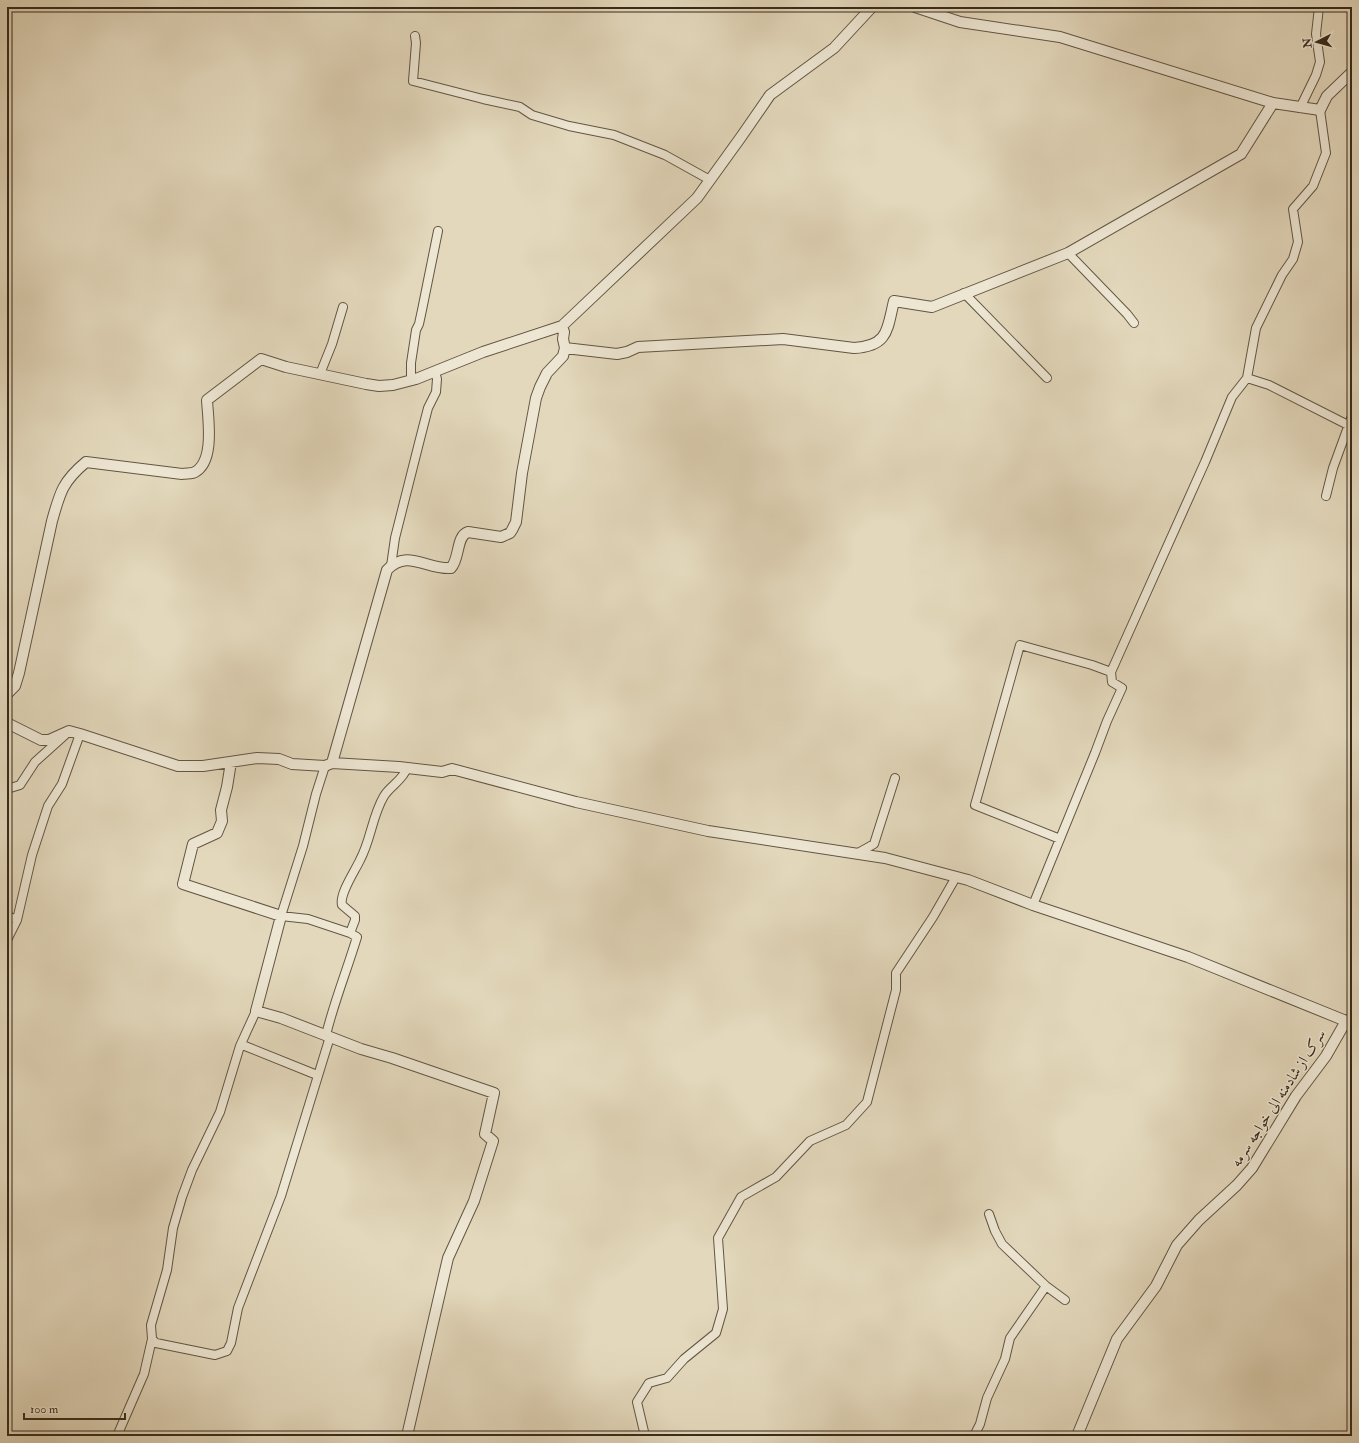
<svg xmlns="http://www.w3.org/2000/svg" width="1359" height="1443" font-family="'IM FELL Double Pica',Amiri,serif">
<rect width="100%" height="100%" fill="#e3d8bc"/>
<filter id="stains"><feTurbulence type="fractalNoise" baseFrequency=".005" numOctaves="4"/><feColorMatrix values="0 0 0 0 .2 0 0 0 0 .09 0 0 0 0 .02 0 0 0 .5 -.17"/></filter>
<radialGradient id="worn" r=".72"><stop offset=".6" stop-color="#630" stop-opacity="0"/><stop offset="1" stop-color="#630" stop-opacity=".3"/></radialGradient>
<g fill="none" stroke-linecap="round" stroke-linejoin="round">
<defs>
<path id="minor" d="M415,36L416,43L413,81L483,99L520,107L532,115L569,126L614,135L665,155L710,180
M1300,108L1316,75L1320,62L1316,34L1319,7
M1068,253L1127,314L1134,323
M964,293L1047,378
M320,374L332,344L343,307
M1247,378L1269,385L1348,425
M411,381V363L416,330L419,324L422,310L438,231
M1326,496L1333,468L1352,416
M391,566L395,538L419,443L428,408L436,392L437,379L435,372
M325,766L316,794L303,846L281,916L308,919L350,933
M7,789L20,785L35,762L65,735
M1060,839L975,805L1020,645L1092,665L1111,672
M858,853L874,844L895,778
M1033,905L1095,753L1107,721L1122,688L1112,682L1111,672L1205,462L1232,397L1247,378L1256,328L1282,275L1293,259L1298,242L1293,209L1313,186L1326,153L1320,110
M7,916L17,920
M7,940L17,920L32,855L48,806L62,784L80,734
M240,1046H245L317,1075
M989,1214L995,1231L1002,1244L1046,1286L1065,1300
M152,1339L156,1343L215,1355L227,1351L231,1343L238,1308L281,1196L329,1040L326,1035C334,1002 347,970 357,937L350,933L355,920V916L342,905C339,894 355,871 360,860C371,840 372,816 384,796C390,786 403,780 407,768
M117,1436L144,1374L152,1339L151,1325L167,1270L173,1228L182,1197L192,1170L220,1112L240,1046L256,1011
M645,1436L637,1402L649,1383L667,1378L684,1359L716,1333L723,1309L718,1238L741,1197L776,1177L810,1141L846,1125L867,1102L896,990V973L933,917L956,877
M974,1436L980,1424L987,1398L1005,1359L1010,1338L1046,1286"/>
<path id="tertiary" d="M915,7L960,22L1060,37L1273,103L1320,110L1327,96L1352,72
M565,348L617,354L627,352L638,347L783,339L854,348C889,346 887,329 894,301L932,307L1068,253L1241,154L1273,103
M7,694L15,686L19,673L52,521C60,492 63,481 86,462L182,474C186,473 192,474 195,472C215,461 208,419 207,400L261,359L286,367L366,384L379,386L393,385L416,379L483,352L562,326L697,198L741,137L770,95L834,48L872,7
M7,723L41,740H49L69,731L80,734L178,766H203L257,758L279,759L292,764L325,766L332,763L399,767L442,772L452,769L576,802L708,831L885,858L968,880L1033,905L1188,957L1346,1021
M231,762L227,787L221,810L222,821L217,833L193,844L183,884L281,916L256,1011L281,1018L361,1049L392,1058L494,1093L485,1134L493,1141L474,1201L448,1258L407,1436
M332,763L387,570C407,548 427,570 451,568C460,558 456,536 468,532L501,537L510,533L512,530L516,522L522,473L536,398L540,387L547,373L563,356L565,348L563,339L564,332L562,326
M1077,1436L1117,1339L1156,1286L1177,1245L1199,1220L1237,1185L1252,1168L1296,1096L1326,1056L1346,1021L1352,1019"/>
</defs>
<use href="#minor" stroke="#625643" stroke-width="10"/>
<use href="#tertiary" stroke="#625643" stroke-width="12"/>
<use href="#minor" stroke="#ede6d3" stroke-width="8"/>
<use href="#tertiary" stroke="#ede6d3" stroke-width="10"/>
</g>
<g text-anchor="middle" stroke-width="3" stroke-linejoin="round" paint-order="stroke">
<g font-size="15" fill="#372a1b" stroke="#ede6d3">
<text transform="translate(1278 1098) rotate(-57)" y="5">سرک از شادمنه الی خواجه سرمه</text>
</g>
</g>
<rect width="1359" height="1443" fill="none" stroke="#e3d8bc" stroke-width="24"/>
<rect x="8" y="8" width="1343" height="1427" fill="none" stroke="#372a1b" stroke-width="2"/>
<rect x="12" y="12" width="1335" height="1419" fill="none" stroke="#372a1b"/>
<g transform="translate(1317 42) rotate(264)" stroke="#ede6d3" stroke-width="3" paint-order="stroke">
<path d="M0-3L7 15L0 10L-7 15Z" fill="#372a1b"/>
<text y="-6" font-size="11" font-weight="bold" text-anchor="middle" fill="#372a1b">N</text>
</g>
<path d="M24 1413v6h101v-6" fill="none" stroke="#372a1b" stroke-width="2"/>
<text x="30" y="1413" font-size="12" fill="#372a1b" stroke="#ede6d3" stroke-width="3" paint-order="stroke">100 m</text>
<rect width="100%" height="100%" filter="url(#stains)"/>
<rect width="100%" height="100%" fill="url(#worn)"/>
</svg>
